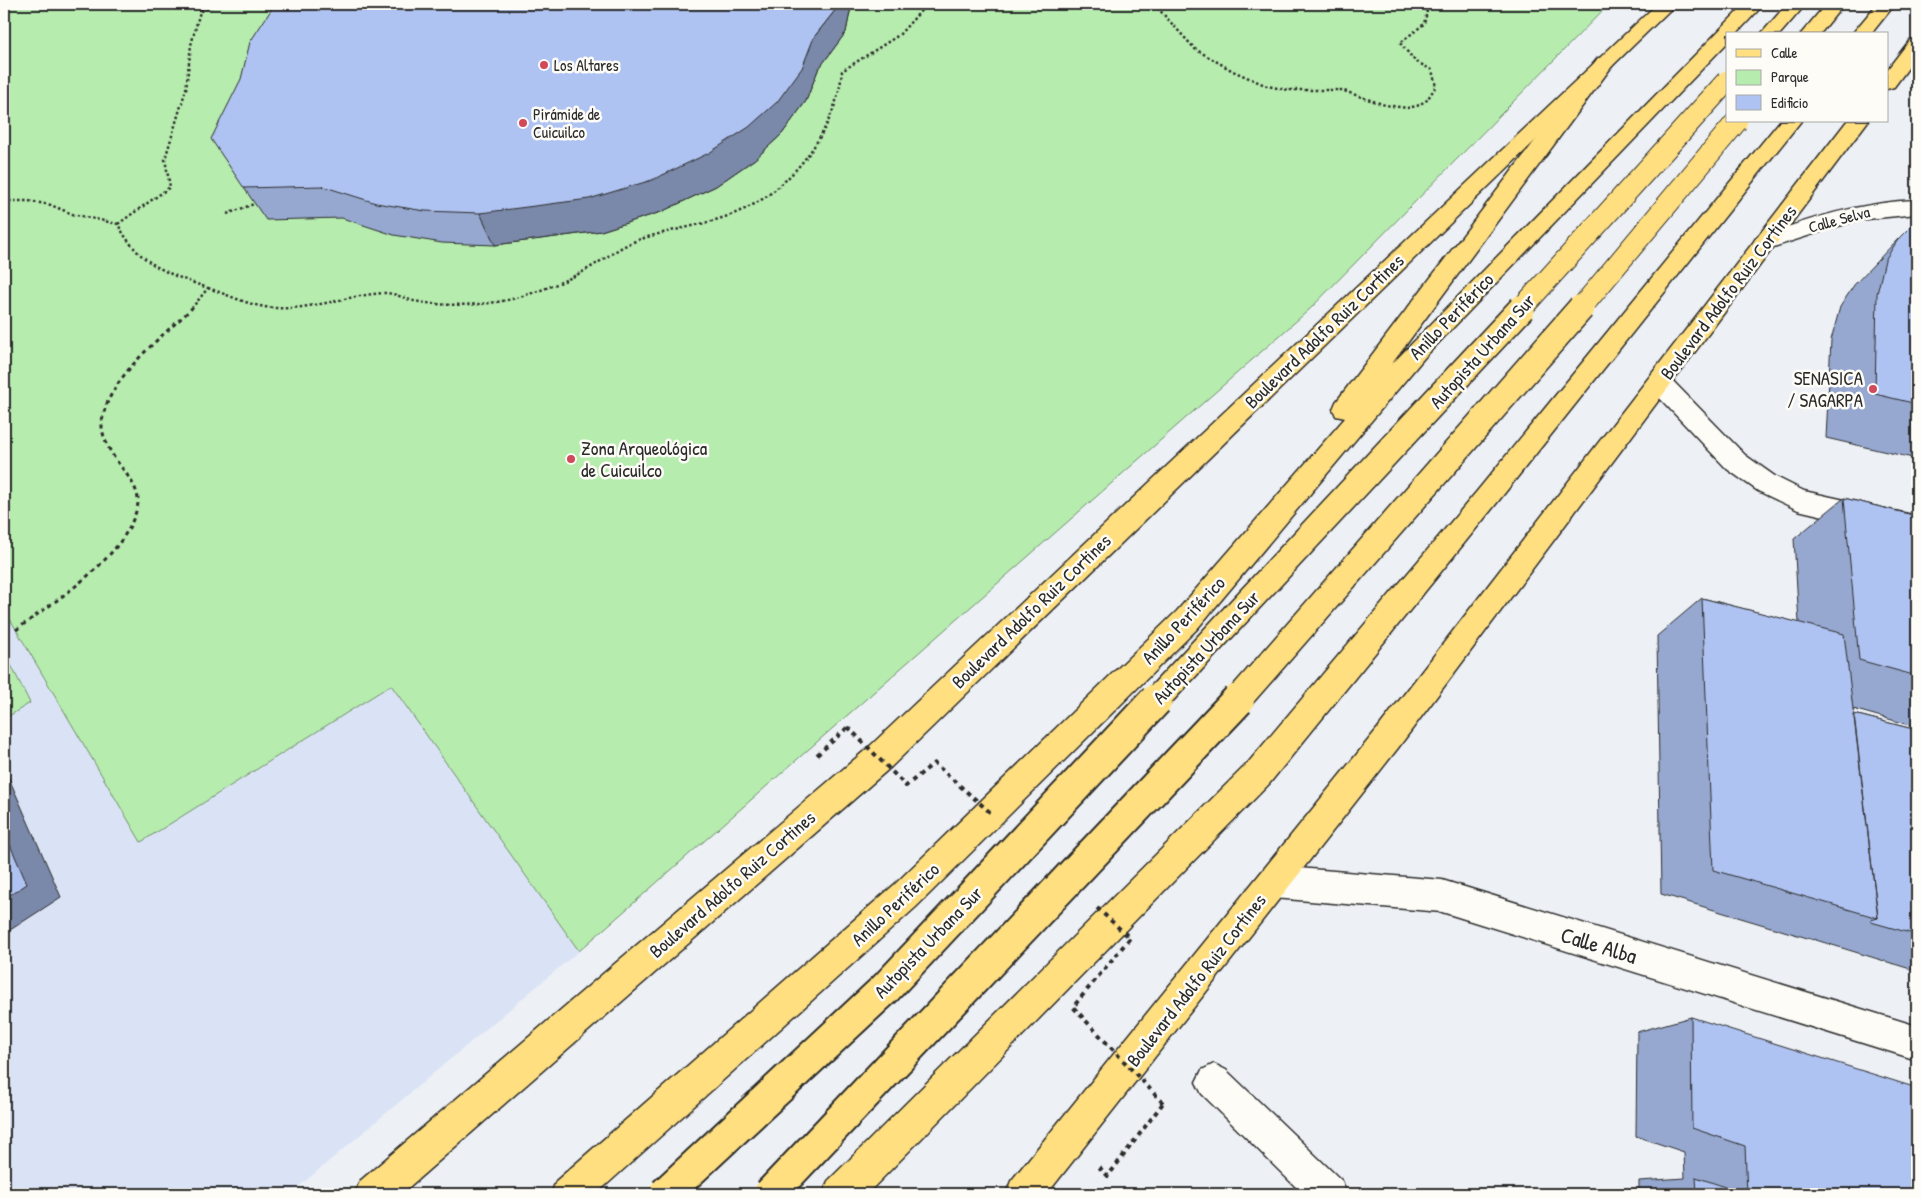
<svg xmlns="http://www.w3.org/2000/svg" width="1921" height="1198" font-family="'Patrick Hand',sans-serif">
<rect width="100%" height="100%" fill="#edf1f6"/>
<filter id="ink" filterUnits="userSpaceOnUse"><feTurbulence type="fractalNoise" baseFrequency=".02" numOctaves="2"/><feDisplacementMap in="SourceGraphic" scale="10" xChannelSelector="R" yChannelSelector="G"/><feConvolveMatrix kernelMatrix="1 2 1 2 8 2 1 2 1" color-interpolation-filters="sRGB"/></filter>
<g filter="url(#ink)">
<path fill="#dae3f5" d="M4,609L141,842L391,685L579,951L290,1194H4Z"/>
<path fill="#b6ecae" stroke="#708c6c" d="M4,4H1609L1310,309L579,951L391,685L141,842L4,609Z
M10,663L30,703L4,719V666Z"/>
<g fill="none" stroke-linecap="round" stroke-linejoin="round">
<defs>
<path id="minor" d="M1917,200V214L1857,220L1764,250L1756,248L1753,243L1756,238C1809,219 1860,202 1917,200Z
M1660,374L1669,377L1745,455L1776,477L1804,491L1917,516V538L1798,510L1758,491L1727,469L1651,389L1648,383L1651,377Z
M1274,866L1442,880L1917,1026V1060L1442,912L1274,898L1263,893L1258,882L1263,871Z
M1214,1064L1226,1070L1342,1181L1347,1194H1303L1202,1094L1196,1082L1202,1070Z"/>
<path id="major" d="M1657,4H1676L891,767L401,1194H355L360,1181L869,747Z
M1917,38V56L1894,87L1887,89V70L1910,40Z
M1847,121H1868L1398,748L1047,1194H1006L1011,1181L1378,728Z"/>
<path id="highway" d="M1745,4H1764L1736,34H1727V43L1424,358L1197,629L916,907L596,1194H551L556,1181L894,885L1177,611L1345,418L1336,416L1333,409L1336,402L1598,58H1612L1615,62L1391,365Z
M1787,4H1806L1780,34H1761Z
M1826,4H1844L1820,34H1801Z
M1877,4H1895L1871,34H1852Z
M1780,121H1801L1496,504L1269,784L867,1194H823L828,1181L1247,764L1478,490Z"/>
</defs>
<use href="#minor" stroke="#2b2b2b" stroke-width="3"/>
<use href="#major" stroke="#2b2b2b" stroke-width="3"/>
<use href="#highway" stroke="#2b2b2b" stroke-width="3"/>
<path stroke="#2b2b2b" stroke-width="2.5" stroke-dasharray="2.5 2.5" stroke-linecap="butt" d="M1154,4L1195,49L1233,71L1267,86L1288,90H1341L1385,105L1407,108L1417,106L1427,100L1436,86L1432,70L1415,61L1400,43L1424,24L1427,12L1419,4
M201,11L217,4
M4,201H29L51,205L72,214L118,224C138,264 168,274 208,288L191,309
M227,214L259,202
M118,224L170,187L165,159L186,89L191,45L202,4
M208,288C226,294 246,304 265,307C306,313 345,295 385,293C395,293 405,299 414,301C444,307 486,306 516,298C544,290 575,278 599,262C613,253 622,246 638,240C674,228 712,225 747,208C795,184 838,125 842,71L899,35L927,4"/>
<path stroke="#2b2b2b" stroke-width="3" stroke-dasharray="4 4" stroke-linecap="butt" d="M16,630C57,599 123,560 137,508C142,492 128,476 119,464C111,454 101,436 102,423C106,379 162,337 192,308"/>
<path stroke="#2b2b2b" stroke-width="4" stroke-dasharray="4.5 4.5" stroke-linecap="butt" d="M817,755L848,727
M1099,1167L1108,1176L1163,1103"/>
<use href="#minor" fill="#fdfcf7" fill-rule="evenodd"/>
<use href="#major" fill="#ffdf80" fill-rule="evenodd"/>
<use href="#highway" fill="#ffdf80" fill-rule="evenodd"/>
<defs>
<path id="highway-bridge-far2" d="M1521,309L1727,81
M1580,309L1737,121"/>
<path id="highway-bridge-far1" d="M1155,701L1522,308
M1237,701L1581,308"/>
<path id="highway-bridge" d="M665,1194L886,988L1156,700
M770,1194L1238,700"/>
</defs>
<use href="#highway-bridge-far2" stroke="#2b2b2b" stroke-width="23" stroke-linecap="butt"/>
<use href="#highway-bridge-far1" stroke="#2b2b2b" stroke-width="29" stroke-linecap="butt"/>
<use href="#highway-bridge" stroke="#2b2b2b" stroke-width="36" stroke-linecap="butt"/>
<path stroke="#2b2b2b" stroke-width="4" stroke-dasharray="4.5 4.5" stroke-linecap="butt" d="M848,727L906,786L934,763L992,814
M1097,908L1130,938L1073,1007L1163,1103"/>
<use href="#highway-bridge-far2" stroke="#ffdf80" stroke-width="21"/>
<use href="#highway-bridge-far1" stroke="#ffdf80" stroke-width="26"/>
<use href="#highway-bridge" stroke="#ffdf80" stroke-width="32"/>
</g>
<path fill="#96a8d0" stroke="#2b2b2b" d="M851,7L846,32L818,70L806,101L782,134L755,159L716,186L661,212L601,231L495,245L442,243L394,235L342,218L266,220L244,188Z
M1917,220V459L1826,438L1831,340L1840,307L1854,285L1899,238Z
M1844,498L1917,516V727L1853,709L1854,714L1917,730V971L1816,940V939L1814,940L1661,894L1657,636L1702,598L1799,623L1794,539Z
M1691,1017L1917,1194H1639V1181L1685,1178L1684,1152L1636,1136L1637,1032Z"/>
<path fill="#7a88a9" stroke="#2b2b2b" d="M840,4H851V7L846,32L818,70L806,101L782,134L755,159L716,186L661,212L601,231L495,245L480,213L814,37Z
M4,767L61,897L4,934Z"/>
<path fill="#afc3f2" stroke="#2b2b2b" d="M276,4H840L814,37L802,68L777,102L749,127L709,153L652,180L589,199L480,213L425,211L376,203L322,186L244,188L211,139L241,79L250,42L273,7Z
M1917,220V404L1875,394L1877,294L1885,260L1899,238Z
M1844,498L1917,516V676L1859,660Z
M1702,598L1844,634L1878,918L1713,870Z
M1854,714L1917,730V935L1871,922V920L1878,918Z
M4,831L27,884L4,899Z
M1691,1017L1917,1088V1194H1747L1745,1146L1692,1128Z
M1696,1177L1746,1194H1697Z"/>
</g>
<g fill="#d1495b" stroke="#fdfcf7" stroke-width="2">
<circle cx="544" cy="65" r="5"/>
<circle cx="523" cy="123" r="5"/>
<circle cx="1873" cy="389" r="5"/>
<circle cx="571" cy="459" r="5"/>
</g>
<g text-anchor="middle" stroke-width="5" stroke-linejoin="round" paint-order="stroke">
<g font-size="16" fill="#2b2b2b" stroke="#fdfcf7" text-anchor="start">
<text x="554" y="71">Los Altares</text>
<text x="533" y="120">Pirámide de<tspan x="533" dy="18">Cuicuilco</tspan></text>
</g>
<g font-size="16" fill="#2b2b2b" stroke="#fdfcf7">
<text transform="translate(1839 219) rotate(-15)" y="6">Calle Selva</text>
</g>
<g font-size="19" fill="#2b2b2b" stroke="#fdfcf7">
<text transform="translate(1728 292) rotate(-53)" y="7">Boulevard Adolfo Ruiz Cortines</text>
<text transform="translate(1451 316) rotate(-46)" y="7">Anillo Periférico</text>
<text transform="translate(1324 331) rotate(-44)" y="7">Boulevard Adolfo Ruiz Cortines</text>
<text transform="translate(1482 351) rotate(-48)" y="7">Autopista Urbana Sur</text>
<text transform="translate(1031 611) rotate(-44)" y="7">Boulevard Adolfo Ruiz Cortines</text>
<text transform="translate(1183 620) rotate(-47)" y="7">Anillo Periférico</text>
<text transform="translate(1206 647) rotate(-47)" y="7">Autopista Urbana Sur</text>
<text transform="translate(732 884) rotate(-41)" y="7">Boulevard Adolfo Ruiz Cortines</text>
<text transform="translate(895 904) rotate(-43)" y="7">Anillo Periférico</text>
<text transform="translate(928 942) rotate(-46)" y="7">Autopista Urbana Sur</text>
<text transform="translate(1196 980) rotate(-52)" y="7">Boulevard Adolfo Ruiz Cortines</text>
</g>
<g font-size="19" fill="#2b2b2b" stroke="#fdfcf7" text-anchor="end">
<text x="1863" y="385">SENASICA<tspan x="1863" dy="22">/ SAGARPA</tspan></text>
<text x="581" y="455" text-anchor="start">Zona Arqueológica<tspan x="581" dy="22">de Cuicuilco</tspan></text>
</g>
<g font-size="22" fill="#2b2b2b" stroke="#fdfcf7">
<text transform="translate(1599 945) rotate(17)" y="8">Calle Alba</text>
</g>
</g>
<rect width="1921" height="1198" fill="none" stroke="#fdfcf7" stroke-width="20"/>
<rect x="10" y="10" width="1901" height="1178" fill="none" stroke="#2b2b2b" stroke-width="2" filter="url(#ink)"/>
<rect x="1726" y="32" width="162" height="90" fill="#fdfcf7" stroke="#a9a8a5"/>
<rect x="1736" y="49" width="25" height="8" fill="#ffdf80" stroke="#a9a8a5"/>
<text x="1771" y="58" font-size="15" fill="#2b2b2b">Calle</text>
<rect x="1736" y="70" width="25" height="15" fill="#b6ecae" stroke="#a9a8a5"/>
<text x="1771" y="82" font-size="15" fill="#2b2b2b">Parque</text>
<rect x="1736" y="95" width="25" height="15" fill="#afc3f2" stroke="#a9a8a5"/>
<text x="1771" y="108" font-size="15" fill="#2b2b2b">Edificio</text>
</svg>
